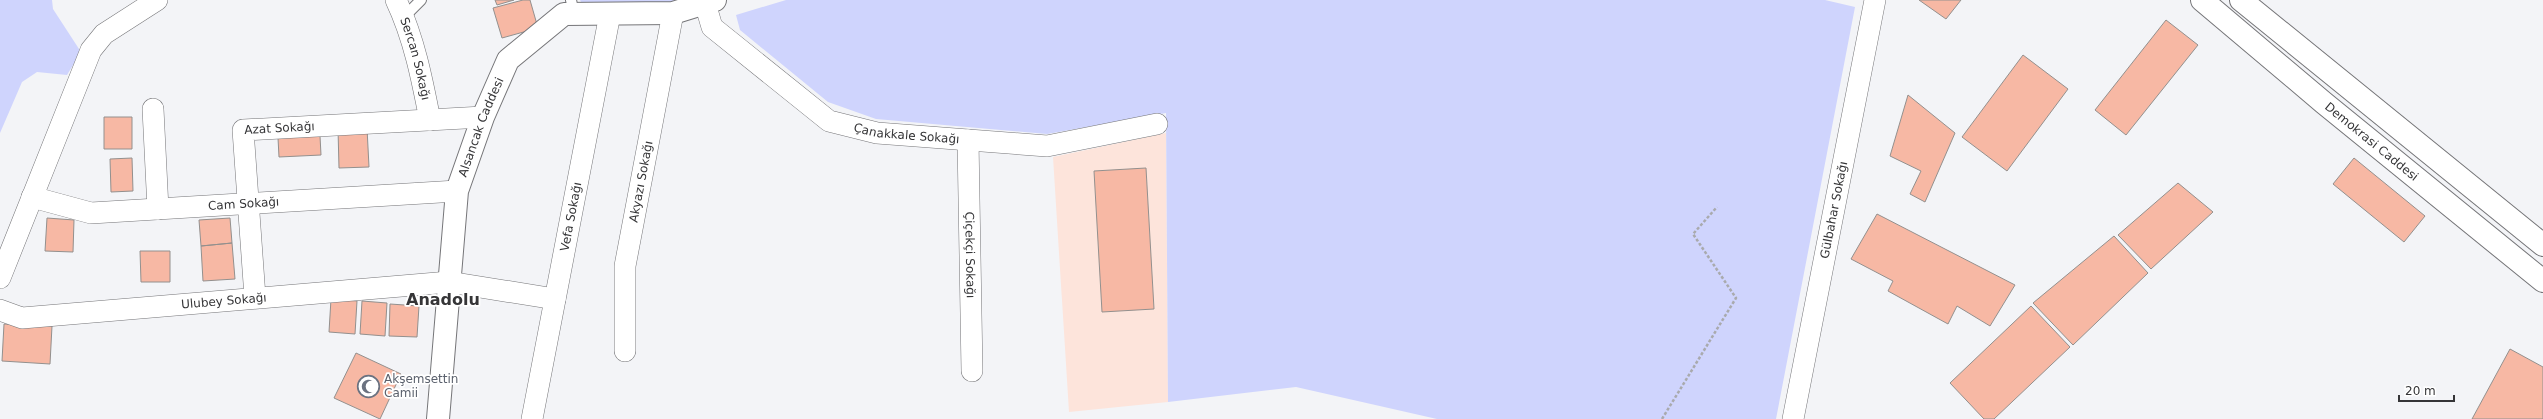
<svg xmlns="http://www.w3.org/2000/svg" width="2543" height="419" font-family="'DejaVu Sans',sans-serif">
<rect width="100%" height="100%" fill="#f3f4f7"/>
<path fill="#fde4db" d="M1166,133L1168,402L1069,412L1053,157Z"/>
<path fill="#cfd4fd" d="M0,0H52L53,9L81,52L67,75L37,72L22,82L0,133Z
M580,0H682L669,4H582Z
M786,0H1825L1855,7L1776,419H1437L1296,387L1168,402L1166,113L1047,134L876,119L828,102L740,30L736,15Z"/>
<path fill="#f7b8a4" stroke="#93908e" d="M495,0H514L497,5Z
M523,0H530L538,28L502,38L493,8Z
M1919,0H1961L1946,19Z
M2166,20L2198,45L2126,135L2095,110Z
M2023,55L2068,89L2007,171L1962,137Z
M1908,95L1955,133L1925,202L1910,194L1921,171L1890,156Z
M104,117H132V149H104Z
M367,128L369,167L339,168L338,129Z
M320,136L321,155L279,157L278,138Z
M132,158L133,191L111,192L110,159Z
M2354,158L2425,216L2404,242L2333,184Z
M1146,168L1154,309L1102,312L1094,171Z
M2178,183L2213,212L2151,269L2118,235Z
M1877,214L2015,285L1990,326L1957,306L1948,324L1888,291L1893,281L1851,259Z
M47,218L74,220L73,252L45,251Z
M230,218L232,243L201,246L199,220Z
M2114,236L2148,273L2073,345L2033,303Z
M232,243L235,279L203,281L201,246Z
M140,251H170V282H141Z
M331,299L357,301L355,334L329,332Z
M362,301L387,303L385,336L360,334Z
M390,304L419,306L417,337L389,336Z
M2031,306L2070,347L1994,419H1984L1950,383Z
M4,324L52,326L50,364L2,361Z
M2510,349L2543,367V419H2472Z
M356,353L401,374L380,419L334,398Z"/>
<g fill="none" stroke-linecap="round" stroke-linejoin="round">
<defs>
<path id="lane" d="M571,0L574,14
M404,17L421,0"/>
<g id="street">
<path id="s1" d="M396,0C414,38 422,79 430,120"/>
<path id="s2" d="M705,3L712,27L829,121L877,133L1047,146L1157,124"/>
<path d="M153,109L158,209"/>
<path id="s3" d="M968,140L972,371"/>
<path id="s4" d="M32,197L91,213L457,191"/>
<path d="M0,278L91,50L104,34L157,0"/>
<path id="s5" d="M255,297L243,130L483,117"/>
<path id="s6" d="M0,310L22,318L449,282L555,299"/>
<path id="s7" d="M625,351V266L673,13"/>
<path id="s8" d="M532,419L610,14"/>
<path id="s9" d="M1793,419L1875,0"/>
</g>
<g id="secondary">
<path id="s10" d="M438,419L457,191L483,117L508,60L564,14L673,13L715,0"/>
</g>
<g id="primary">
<path id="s11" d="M2202,0L2324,103L2543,281"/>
<path d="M2241,0L2543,245"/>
</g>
</defs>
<use href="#lane" stroke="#757578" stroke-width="12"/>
<use href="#street" stroke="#757578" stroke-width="22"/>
<use href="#secondary" stroke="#757578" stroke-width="24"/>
<use href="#primary" stroke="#757578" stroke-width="24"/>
<path stroke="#a9aaad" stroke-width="2.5" stroke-dasharray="3 2" stroke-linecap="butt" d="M1662,419L1736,298L1693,234L1717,207"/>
<use href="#lane" stroke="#fff" stroke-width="10"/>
<use href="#street" stroke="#fff" stroke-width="21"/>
<use href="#secondary" stroke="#fff" stroke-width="22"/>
<use href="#primary" stroke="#fff" stroke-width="22"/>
</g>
<defs>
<symbol id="mosque-ring" viewBox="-11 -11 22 22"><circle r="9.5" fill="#fff" stroke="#6b7280" stroke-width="1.5"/><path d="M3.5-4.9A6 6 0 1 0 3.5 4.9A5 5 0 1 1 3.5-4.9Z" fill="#6b7280"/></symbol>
</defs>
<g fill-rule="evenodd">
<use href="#mosque-ring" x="356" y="374" width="25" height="25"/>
</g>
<g text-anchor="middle" stroke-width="3.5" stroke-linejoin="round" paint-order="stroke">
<g font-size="12" fill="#353537" stroke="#fff">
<text dy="4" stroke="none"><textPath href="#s1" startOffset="62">Sercan Sokağı</textPath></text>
<text dy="4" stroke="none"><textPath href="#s10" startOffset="297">Alsancak Caddesi</textPath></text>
<text dy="4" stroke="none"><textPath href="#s5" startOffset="204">Azat Sokağı</textPath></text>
<text dy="4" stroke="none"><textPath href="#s2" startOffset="254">Çanakkale Sokağı</textPath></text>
<text dy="4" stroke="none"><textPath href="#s11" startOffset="221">Demokrasi Caddesi</textPath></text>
<text dy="4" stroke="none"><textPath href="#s7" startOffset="171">Akyazı Sokağı</textPath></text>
<text dy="4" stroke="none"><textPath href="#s4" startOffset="214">Cam Sokağı</textPath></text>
<text dy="4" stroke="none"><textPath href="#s9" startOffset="213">Gülbahar Sokağı</textPath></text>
<text dy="4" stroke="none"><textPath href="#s8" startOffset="206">Vefa Sokağı</textPath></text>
<text dy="4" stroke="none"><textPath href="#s3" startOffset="115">Çiçekçi Sokağı</textPath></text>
<text dy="4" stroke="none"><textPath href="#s6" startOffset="226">Ulubey Sokağı</textPath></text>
</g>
<g font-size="12" fill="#5b616d" stroke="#fff" text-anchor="start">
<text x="384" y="383">Akşemsettin<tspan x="384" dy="14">Camii</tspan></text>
</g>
<g font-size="16" font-weight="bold" fill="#353537" stroke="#fff">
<text x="443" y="305">Anadolu</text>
</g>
</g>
<path d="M2399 395v6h55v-6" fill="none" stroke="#353537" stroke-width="2"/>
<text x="2405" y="395" font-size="12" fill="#353537" stroke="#ffffff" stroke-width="3" paint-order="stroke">20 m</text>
</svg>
